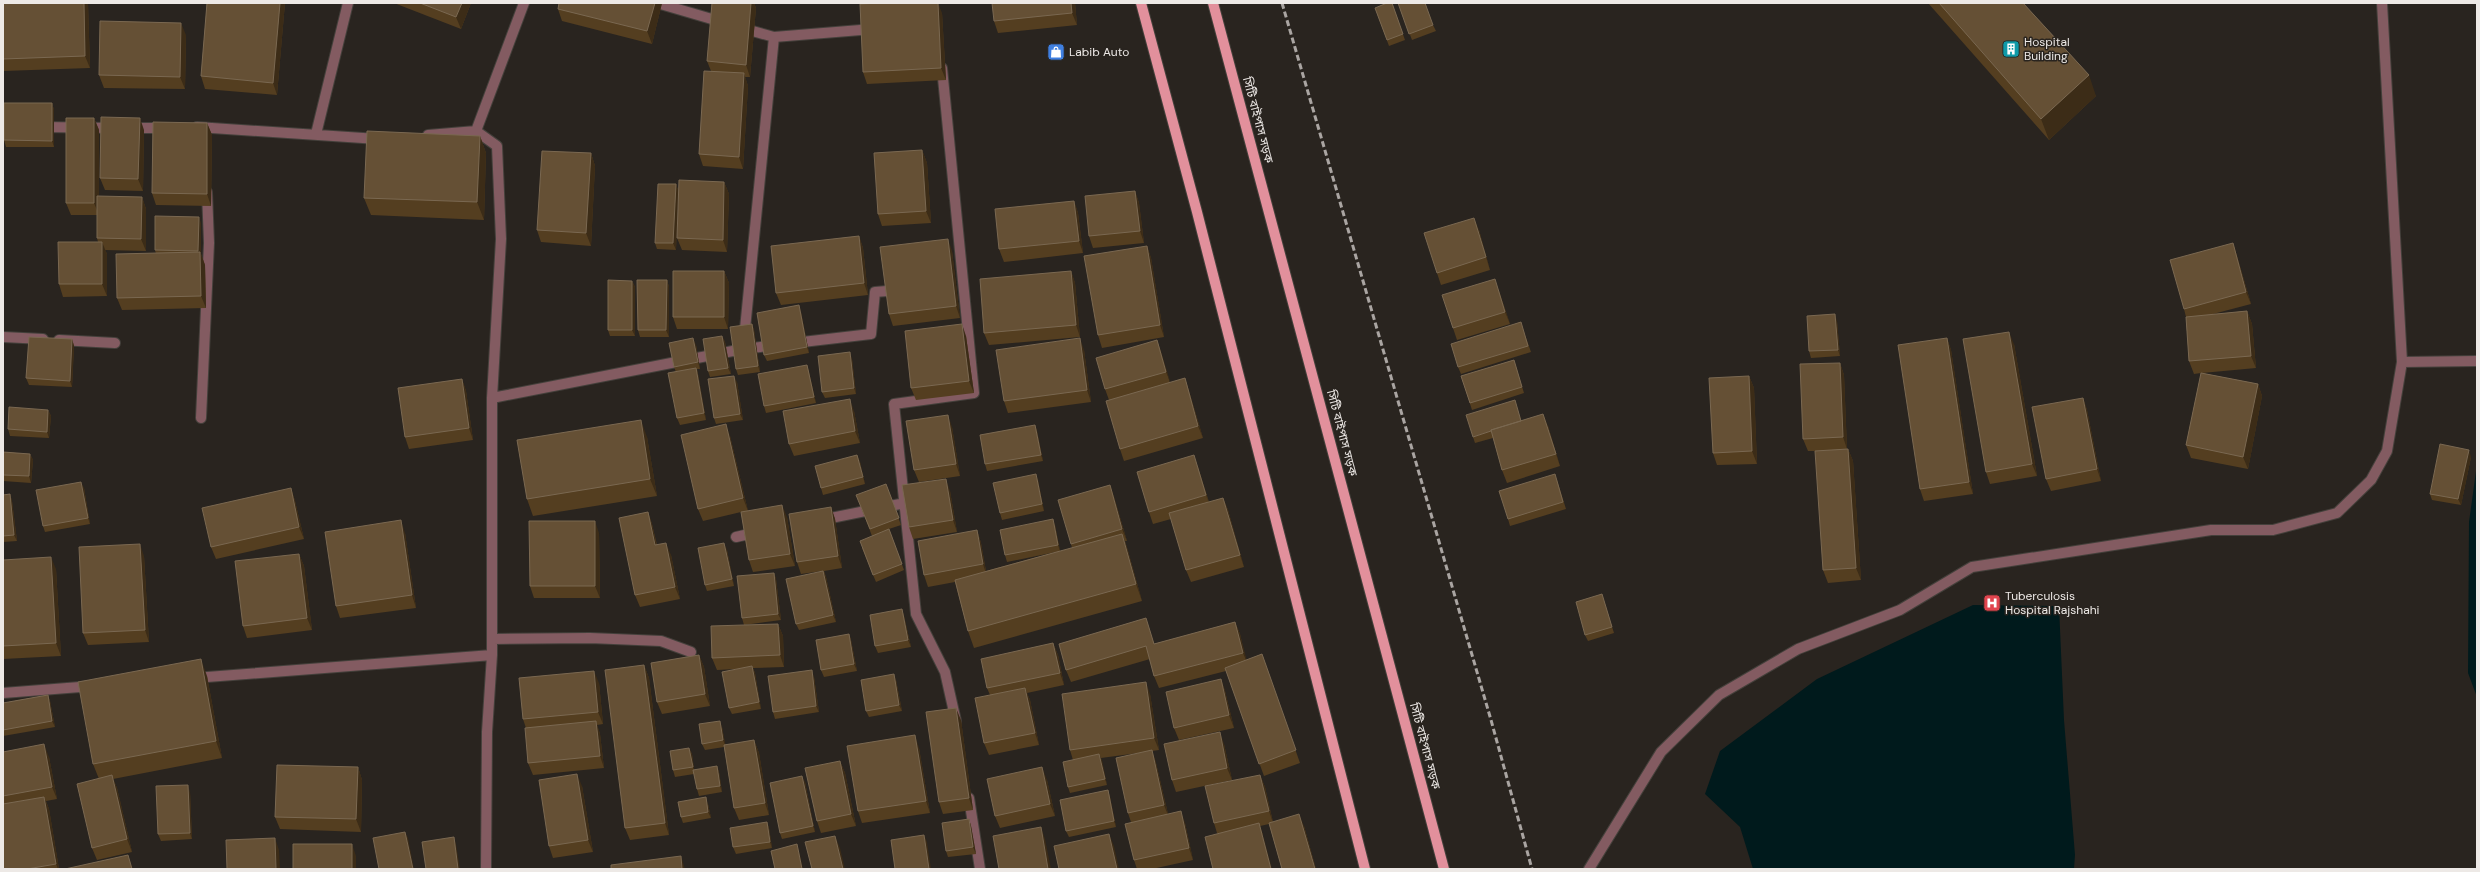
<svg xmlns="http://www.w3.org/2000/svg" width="2480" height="872" font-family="'DM Sans','Noto Sans Bengali',sans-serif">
<rect width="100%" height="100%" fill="#29241f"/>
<path fill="#001a1c" d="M2477,464V697L2468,673L2469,522Z
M1973,605L2059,606L2064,720L2075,855L2074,869H1753L1740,827L1705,794L1720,751L1817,679Z"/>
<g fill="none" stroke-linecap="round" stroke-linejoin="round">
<defs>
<path id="street" d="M657,3L722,22
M774,37L873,29
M942,68L974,393L894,404L916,614L945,672L956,721
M41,127L115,128
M197,127L378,139
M131,128H167
M316,134L348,3
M428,135L476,131L524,3
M3,337L43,339
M59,340L115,343
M794,343L871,334L875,292L899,290
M745,349L776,345
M2402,362L2477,361
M492,398L743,349L774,37L742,28
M201,418L209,243L207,192
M821,520L905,503
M736,537L758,532
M492,639L590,638L661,641L691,652
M194,678L492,655V398L501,239L497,146L476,131
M3,693L93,686
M969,798L980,869
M486,869L487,732L492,655
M1589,869L1661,752L1719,695L1798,649L1900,610L1972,567L2211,530H2273L2337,513L2371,480L2387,451L2402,362L2382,3"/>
<path id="primary" d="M1141,3L1197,212L1365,869
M1213,3L1444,869"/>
</defs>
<use href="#street" stroke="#44403b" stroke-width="12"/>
<use href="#primary" stroke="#44403b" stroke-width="12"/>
<use href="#street" stroke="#835b61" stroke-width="10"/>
<use href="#primary" stroke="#e2909c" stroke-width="10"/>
<path stroke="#aaa5a2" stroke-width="3" stroke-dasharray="6 3" stroke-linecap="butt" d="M1282,3L1491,720L1532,869"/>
</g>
<path fill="#543e20" d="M3,3H88L90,68L3,71Z
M207,3H285L277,95L205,89L201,76Z
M394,3H471L461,29Z
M662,3L652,44L562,21L558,9Z
M712,3H754L756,8L750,77H745L748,86L743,169L703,166L699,154L711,71L707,61Z
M1075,3L1077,25L998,33L994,21Z
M1392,3L1405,40L1389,46L1375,8Z
M1398,3L1433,25L1436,31L1412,40Z
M1928,3H2023L2096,96L2049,140Z
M942,13L946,80L867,84L863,72Z
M186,35L185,89L104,88L99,75Z
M52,103L54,110V147H6L4,140Z
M94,118L99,130V196L142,197L146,209V251L105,250L107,254V296L63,297L59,284L98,242L97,238V215H71L66,203Z
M207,123L212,135L211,206L156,205L152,193Z
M144,130L143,191L105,190L100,178Z
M480,136L486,153L484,220L371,215L364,198Z
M922,150L927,163L931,223L882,226L878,214Z
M591,153L595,166L591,246L541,242L537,230Z
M724,182L729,194L727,252L682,250L677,238Z
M676,184L678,190L676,250L657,249L655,243Z
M1135,191L1139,203L1144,243L1093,248L1089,236Z
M1074,201L1078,213L1083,253L1004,262L999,249Z
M201,223V254L205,265L206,308L122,310L117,298L156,254L155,250Z
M1479,230L1490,270L1441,285L1437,273Z
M859,236L863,248L868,295L781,305L776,293Z
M2233,243L2237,256L2251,304L2213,314L2247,311L2252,324L2256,368L2202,373L2258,384L2262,396L2248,469L2191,458L2186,445L2201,373L2194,374L2189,361L2186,317L2184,309Z
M1147,246L1151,258L1164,337L1102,348L1098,335Z
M952,251L960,318L893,326L889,314Z
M724,271L729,283L728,329H677L673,317Z
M1071,271L1075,283L1080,337L989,345L984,333Z
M667,280L669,287V337H640L638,330Z
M632,281L635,287V336H610L608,330Z
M1499,291L1510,324L1457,340L1453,328Z
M801,312L809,353L767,361L764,355Z
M1837,321L1840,356L1811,358L1809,351Z
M752,324L754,330L760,372L738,375L736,369Z
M1523,329L1531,352L1461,374L1458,367Z
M722,336L725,342L731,374L710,377L708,371Z
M966,336L974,393L916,400L911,388Z
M1947,338L1951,350L1973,494L1924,501L1920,489Z
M72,339L74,346L72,387L29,385L26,378Z
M1157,340L1161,352L1170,383L1185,378L1189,391L1203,438L1124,461L1120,449L1109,400L1105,389Z
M2014,344L2037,476L1990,484L1986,472Z
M696,345L700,369H697L698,374L706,420L680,425L677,418L676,372L674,367Z
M1084,350L1091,402L1008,413L1004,401Z
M852,359L856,394L825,398L822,392Z
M1514,360L1524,393L1472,410L1461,376Z
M1840,363L1844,375L1847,449H1848L1853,461L1861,580L1828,583L1823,570L1820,451H1808L1803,439Z
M807,365L809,372L816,403L766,413L764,406Z
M1749,376L1754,388L1757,464L1717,465L1713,453Z
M462,379L466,391L473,440L409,449L405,437Z
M737,382L743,420L716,424L714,418Z
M2083,398L2087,410L2101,481L2051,491L2046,479Z
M48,410L51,416L49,438L10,436L8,429Z
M854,411L860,443L794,456L789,444Z
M1522,420L1548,426L1560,466L1507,483L1502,470L1493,438L1475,443L1473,437Z
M1035,425L1037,431L1043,461L987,471L985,464Z
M952,427L960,476L919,482L914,470Z
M730,436L748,511L787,517L795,566L753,572L749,560L741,512L703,521L698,509Z
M647,437L657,496L533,516L527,499Z
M3,452L30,454L33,460L31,483L3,481Z
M857,455L860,462L865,484L823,495L821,488Z
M2471,457L2461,505L2432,500L2430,494Z
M1198,467L1209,502L1223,498L1228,510L1244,567L1191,582L1186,570L1171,519L1153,524L1149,512Z
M1038,480L1044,511L1002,520L1000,513Z
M1557,480L1566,509L1510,526L1508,519Z
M886,484L901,525L889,529L904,570L876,582L862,548L872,536L859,502Z
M1110,485L1114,497L1127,541H1125L1128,551L1142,601L974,648L968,631L955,582L928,587L924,575L977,530L981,543L986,571L1056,552L1007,562L1005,555L1055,525L1060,551L1072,548L1071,544Z
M84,488L90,524L45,532L43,526Z
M291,488L295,501L304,539L216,559L211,547Z
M950,491L957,532L913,539L909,527Z
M10,494L12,501L17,541L3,542V495Z
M831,507L835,519L842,568L824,571L826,577L836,622L799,630L796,624L822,571L801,574L797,562Z
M648,512L652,524L657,545L671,555L680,599L640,607L635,595Z
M405,533L416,608L340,618L336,606Z
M599,533L600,598H534L530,586Z
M727,550L734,586L707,591L705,585Z
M299,554L304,566L312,630L247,638L243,626Z
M144,556L149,642L88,645L83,633Z
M3,560L56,569L61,656L3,659Z
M774,573L776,579L781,620L744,625L742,618Z
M1602,594L1614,633L1588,641L1585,635Z
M902,609L904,616L911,647L878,653L875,646Z
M1235,622L1240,634L1246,660L1262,654L1300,763L1264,776L1226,671L1159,688L1154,676L1150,659L1071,682L1066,670L1150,631L1154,644Z
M778,624L783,636L784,667L753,668L755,673L761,709L732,714L729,708L737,669L717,670L712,658Z
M849,634L851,640L857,671L824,677L821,670Z
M1053,643L1058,655L1064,685L1027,693L1030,700L1039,745L989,755L984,743L990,695L987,688Z
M699,655L704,667L710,706L662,714L657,702Z
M644,665L649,678L669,835L630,840L625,828Z
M207,676L222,758L113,779L117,788L132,852L97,860L92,848L99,779L93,764Z
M814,677L819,712L775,719L773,712Z
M1221,679L1225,691L1234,728L1179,740L1174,728Z
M896,680L902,711L869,717L866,711Z
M599,683L603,724L597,725L600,734L604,768L533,775L528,763L526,728L523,719Z
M1150,694L1159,750L1152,751L1156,763L1168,814L1185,823L1193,860L1152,869H1137L1134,860L1131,822L1128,813L1146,752L1101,758L1107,785L1070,793L1068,787L1073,760L1070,750Z
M48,695L50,701L55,727L3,736V703Z
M961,720L973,810L943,814L939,802Z
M722,727L725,745L754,740L759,753L769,815L739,820L734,808L724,747L705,750L702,744Z
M1224,744L1232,780L1176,792L1172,780Z
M689,748L692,754L694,770L717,766L719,772L722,792L699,796L697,789L694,774L675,777L673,770Z
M919,748L930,813L862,823L858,811Z
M3,752L49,757L57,799L46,801L49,809L59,869H3Z
M840,761L845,773L856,826L821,833L817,821Z
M358,767L362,780L361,832L280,829L275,817Z
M1260,775L1265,787L1273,822L1304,826L1316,869H1282L1269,824L1260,826L1263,835L1217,833L1214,823Z
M1047,780L1055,816L1000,828L995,816Z
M805,782L815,832L782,839L780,833Z
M582,786L593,852L553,858L549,846Z
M1108,790L1110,797L1116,827L1069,837L1066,831Z
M190,792L192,839L161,841L158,834Z
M708,804L711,818L683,823L681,817Z
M969,819L971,826L976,854L948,857L946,851Z
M767,822L769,828L772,848L736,854L733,847Z"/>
<path fill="#3c2c17" d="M84,3H88L90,68L85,56Z
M280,3H285L277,95L273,83Z
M462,3H471L461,29L456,17Z
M655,3H662L652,44L647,31Z
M751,3H754L756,8L750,77L746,65Z
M938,3L942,13L946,80L941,68Z
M1071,3H1075L1077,25L1072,13Z
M181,23L186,35L185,89L180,77Z
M744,73L748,86L743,169L739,157Z
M2089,75L2096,96L2049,140L2041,119Z
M52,103L54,110V147L52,141Z
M94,118L99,130V215L94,203Z
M140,118L144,130L143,191L138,179Z
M207,123L212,135L211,206L207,194Z
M480,136L486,153L484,220L477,202Z
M922,150L927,163L931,223L926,211Z
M591,153L595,166L591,246L586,233Z
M724,182L729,194L727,252L723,240Z
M676,184L678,190L676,250L673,243Z
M1135,191L1139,203L1144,243L1140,231Z
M142,197L146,209V251L141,239Z
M1074,201L1078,213L1083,253L1079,241Z
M199,217L201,223V254L205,265L206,308L201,296L200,257L198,251Z
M1474,218L1479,230L1490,270Z
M859,236L863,248L868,295L864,283Z
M948,239L952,251L960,318L956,306Z
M102,242L107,254V296L102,284Z
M2233,243L2237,256L2251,304L2246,292Z
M1147,246L1151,258L1164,337L1160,325Z
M724,271L729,283L728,329L724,317Z
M1071,271L1075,283L1080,337L1076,325Z
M1495,279L1510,324L1505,312Z
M667,280L669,287V337L666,330Z
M632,281L635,287V336L632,330Z
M799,305L801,312L809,353L807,347Z
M2247,311L2252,324L2256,368L2251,356Z
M1835,314L1837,321L1840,356L1838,350Z
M752,324L754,330L760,372L758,366Z
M962,324L966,336L974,393L969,381Z
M2009,332L2014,344L2037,476L2032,464Z
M722,336L725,342L731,374L728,368Z
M693,338L696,345L700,369L698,362Z
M1080,338L1084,350L1091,402L1087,390Z
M1947,338L1951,350L1973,494L1969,482Z
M72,339L74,346L72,387L70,381Z
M1157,340L1161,352L1171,384L1166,372Z
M850,352L852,359L856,394L854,388Z
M1840,363L1844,375L1847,449L1843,437Z
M807,365L809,372L816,403L814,397Z
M696,368L698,374L706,420L704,413Z
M734,376L737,382L743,420L740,414Z
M1749,376L1754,388L1757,464L1752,451Z
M1185,378L1189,391L1203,438L1198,426Z
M462,379L466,391L473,440L469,428Z
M2258,384L2262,396L2248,469L2243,457Z
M2083,398L2087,410L2101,481L2097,469Z
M850,399L854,411L860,443L855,431Z
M48,410L51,416L49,438L47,432Z
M1543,414L1548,426L1560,466L1556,454Z
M948,415L952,427L960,476L956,464Z
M641,420L647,437L657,496L650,479Z
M726,424L730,436L748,511L743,498Z
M1035,425L1037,431L1043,461L1041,455Z
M1848,449L1853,461L1861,580L1856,568Z
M2469,450L2471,457L2461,505L2458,499Z
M30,454L33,460L31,483L29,476Z
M857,455L860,462L865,484L863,477Z
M1194,455L1198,467L1210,507L1206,495Z
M1036,474L1038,480L1044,511L1042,504Z
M946,479L950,491L957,532L953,520Z
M81,482L84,488L90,524L88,518Z
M1110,485L1114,497L1127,541L1122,529Z
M291,488L295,501L304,539L299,527Z
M10,494L12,501L17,541L14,535Z
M1223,498L1228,510L1244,567L1240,555Z
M782,505L787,517L795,566L790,554Z
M831,507L835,519L842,568L838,556Z
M648,512L652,524L659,557L655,545Z
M1053,519L1055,525L1060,551L1058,545Z
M401,520L405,533L416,608L412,595Z
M595,521L599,533L600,598L595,586Z
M977,530L981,543L987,577L983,564Z
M1122,534L1128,551L1142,601L1136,584Z
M666,543L671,555L680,599L675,587Z
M724,543L727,550L734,586L732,579Z
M140,544L144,556L149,642L145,630Z
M299,554L304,566L312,630L307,618Z
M51,557L56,569L61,656L56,643Z
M823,571L826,577L836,622L833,615Z
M774,573L776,579L781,620L778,614Z
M902,609L904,616L911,647L908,640Z
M1235,622L1240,634L1248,665L1243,653Z
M778,624L783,636L784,667L780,655Z
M849,634L851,640L857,671L854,664Z
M1053,643L1058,655L1064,685L1060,673Z
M699,655L704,667L710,706L705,694Z
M201,659L207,676L222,758L216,741Z
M644,665L649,678L669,835L665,823Z
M752,666L755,673L761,709L759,702Z
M812,670L814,677L819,712L816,706Z
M594,671L599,683L603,724L598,712Z
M894,674L896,680L902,711L899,705Z
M1221,679L1225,691L1234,728L1229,715Z
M1146,682L1150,694L1159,750L1154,738Z
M1025,688L1030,700L1039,745L1035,733Z
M48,695L50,701L55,727L52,721Z
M956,708L961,720L973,810L969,798Z
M596,721L600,734L604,768L600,756Z
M720,721L722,727L726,747L723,740Z
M1220,732L1224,744L1232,780L1227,768Z
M915,735L919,748L930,813L926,801Z
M754,740L759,753L769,815L765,803Z
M44,744L49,757L57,799L52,787Z
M689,748L692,754L695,774L693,767Z
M1152,750L1156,763L1169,818L1164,805Z
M1099,754L1102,760L1107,785L1105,779Z
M840,761L845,773L856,826L851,814Z
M717,766L719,772L722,792L720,786Z
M358,767L362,780L361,832L356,819Z
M1042,767L1047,780L1055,816L1050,804Z
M577,774L582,786L593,852L588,840Z
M112,775L117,788L132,852L127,839Z
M1260,775L1265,787L1273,823L1269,811Z
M802,776L805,782L815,832L813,826Z
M188,785L190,792L192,839L190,833Z
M1108,790L1110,797L1116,827L1114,821Z
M44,797L49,809L59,869H58L56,864Z
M706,797L708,804L711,818L708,812Z
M1181,811L1185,823L1193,860L1189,848Z
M1299,814L1304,826L1316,869H1315Z
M969,819L971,826L976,854L973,847Z
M767,822L769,828L772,848L770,842Z
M1259,823L1263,835L1272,869H1271Z
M1041,827L1045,839L1051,869H1048Z
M405,832L408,838L414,869H413Z
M1109,834L1114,846L1119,869H1117Z
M924,835L927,842L931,869H929Z
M835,836L840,848L845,869H843Z
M454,837L456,844L460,869H458Z
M275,838L279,850L280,869H276Z
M352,844L356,856V869H352Z
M797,844L799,851L803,869H802Z
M128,855L133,869H132Z
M681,856L685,869H682Z"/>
<path fill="#655035" stroke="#7a6851" d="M3,3H84L85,56L3,59Z
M207,3H280L273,83L201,76Z
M420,3H462L456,17Z
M559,3H655L647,31L558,9Z
M712,3H751L746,65L707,61Z
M881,3H938L941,68L863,72L860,4Z
M992,3H1071L1072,13L994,21Z
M1387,3H1392L1403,34L1387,40L1375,8Z
M1398,3H1425L1433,25L1409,34Z
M1939,3H2023L2089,75L2041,119Z
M100,21L181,23L180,77L99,75Z
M704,71L744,73L739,157L699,154Z
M4,103H52V141L4,140Z
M101,117L140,118L138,179L100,178Z
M66,118H94V203H66Z
M153,122L207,123V194L152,193Z
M367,131L480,136L477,202L364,198Z
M922,150L926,211L878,214L874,153Z
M542,151L591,153L586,233L537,230Z
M679,180L724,182L723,240L677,238Z
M658,184H676L673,243H655Z
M1135,191L1140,231L1089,236L1085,196Z
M97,196L142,197L141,239L97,238Z
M1074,201L1079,241L999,249L995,209Z
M155,216L199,217L198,251L155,250Z
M1474,218L1486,257L1437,273L1424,233Z
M859,236L864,283L776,293L771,246Z
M948,239L956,306L889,314L880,247Z
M58,242H102V284H59Z
M2233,243L2246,292L2184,309L2170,260Z
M1147,246L1160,325L1098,335L1084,256Z
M200,252L201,296L117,298L116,254Z
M673,271H724V317H673Z
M1071,271L1076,325L984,333L980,279Z
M1495,279L1505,312L1453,328L1442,295Z
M608,280L632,281V330H608Z
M637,280H667L666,330H638Z
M799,305L807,347L764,355L757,313Z
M2247,311L2251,356L2189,361L2186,317Z
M1835,314L1838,350L1809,351L1807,316Z
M1521,322L1528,346L1458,367L1451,344Z
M752,324L758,366L736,369L730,327Z
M962,324L969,381L911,388L905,331Z
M2009,332L2032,464L1986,472L1963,339Z
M722,336L728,368L708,371L703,339Z
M29,337L72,339L70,381L26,378Z
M693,338L698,362L674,367L669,343Z
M1080,338L1087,390L1004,401L996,350Z
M1947,338L1969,482L1920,489L1898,345Z
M1157,340L1166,372L1105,389L1096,358Z
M850,352L854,388L822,392L818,356Z
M1514,360L1522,387L1470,403L1461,376Z
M1840,363L1843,437L1803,439L1800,364Z
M807,365L814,397L764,406L758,374Z
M696,368L704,413L677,418L668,373Z
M2201,373L2258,384L2243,457L2186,445Z
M734,376L740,414L714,418L708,379Z
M1749,376L1752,451L1713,453L1709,378Z
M1185,378L1198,426L1120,449L1106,401Z
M462,379L469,428L405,437L398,388Z
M2083,398L2097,469L2046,479L2032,407Z
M850,399L855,431L789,444L783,411Z
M1515,400L1521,421L1491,430V431L1473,437L1466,415Z
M9,407L48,410L47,432L8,429Z
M1543,414L1556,454L1502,470L1491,430Z
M948,415L956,464L914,470L906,421Z
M641,420L650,479L527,499L517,440Z
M726,424L743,498L698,509L681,435Z
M1035,425L1041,455L985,464L980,435Z
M2440,444L2469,450L2458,499L2430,494Z
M1848,449L1856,568L1823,570L1815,451Z
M3,452L30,454L29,476L3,475Z
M857,455L863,477L821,488L815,466Z
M1194,455L1206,495L1149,512L1137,472Z
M1036,474L1042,504L1000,513L993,483Z
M1555,474L1563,502L1508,519L1499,491Z
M946,479L953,520L909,527L902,485Z
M81,482L88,518L43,526L36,490Z
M886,484L899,518L870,529L856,495Z
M1110,485L1122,529L1071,544L1058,500Z
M291,488L299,527L211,547L202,508Z
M10,494L14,535L3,536V495Z
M1223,498L1240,555L1186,570L1169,513Z
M782,505L790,554L749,560L741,512Z
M831,507L838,556L797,562L789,514Z
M648,512L655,545L666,543L675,587L635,595L619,518Z
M1053,519L1058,545L1005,555L1000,530Z
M401,520L412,595L336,606L325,532Z
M529,521H595V586H530Z
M889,529L902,564L873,575L860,541Z
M977,530L983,564L924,575L918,541Z
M1122,534L1136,584L968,631L955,580Z
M724,543L732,579L705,585L698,548Z
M140,544L145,630L83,633L79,547Z
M299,554L307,618L243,626L235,561Z
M51,557L56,643L3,646V560Z
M823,571L833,615L796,624L786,579Z
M774,573L778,614L742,618L737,576Z
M1602,594L1612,627L1585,635L1576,602Z
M902,609L908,640L875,646L870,615Z
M1146,618L1154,644L1235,622L1243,653L1154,676L1146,646L1066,670L1059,644Z
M778,624L780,655L712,658L711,626Z
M849,634L854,664L821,670L816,640Z
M1053,643L1060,673L987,688L981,659Z
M1262,654L1296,750L1259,764L1225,668Z
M699,655L705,694L657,702L651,663Z
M201,659L216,741L93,764L78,682Z
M644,665L665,823L625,828L605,670Z
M752,666L759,702L729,708L722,672Z
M812,670L816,706L773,712L768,676Z
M594,671L598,712L523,719L519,678Z
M894,674L899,705L866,711L861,680Z
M1221,679L1229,715L1174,728L1166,692Z
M1146,682L1154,738L1070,750L1062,694Z
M1025,688L1035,733L984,743L975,698Z
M48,695L52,721L3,730V703Z
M956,708L969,798L939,802L926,712Z
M596,721L600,756L528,763L525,728Z
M720,721L723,740L702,744L699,724Z
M1220,732L1227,768L1172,780L1164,744Z
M915,735L926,801L858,811L847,746Z
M754,740L765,803L734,808L724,745Z
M44,744L52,787L3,796V752Z
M689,748L693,767L673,770L670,751Z
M1152,750L1164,805L1128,813L1116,758Z
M1099,754L1105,779L1068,787L1063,762Z
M840,761L851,814L817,821L805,768Z
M277,765L358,767L356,819L275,817Z
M717,766L720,786L697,789L693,770Z
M1042,767L1050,804L995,816L987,779Z
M577,774L588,840L549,846L539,780Z
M112,775L127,839L92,848L77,784Z
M1260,775L1269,811L1214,823L1205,786Z
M802,776L813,826L780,833L770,783Z
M188,785L190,833L158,834L156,786Z
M1108,790L1114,821L1066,831L1060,800Z
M44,797L56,864L27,869H3V804Z
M706,797L708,812L681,817L678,802Z
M1181,811L1189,848L1134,860L1125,824Z
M1299,814L1315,869H1282L1269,823Z
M969,819L973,847L946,851L942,823Z
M767,822L770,842L733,847L730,828Z
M1259,823L1271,869H1213L1205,837Z
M1041,827L1048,869H999L993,836Z
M405,832L413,869H379L373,838Z
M1109,834L1117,869H1059L1054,846Z
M924,835L929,869H895L891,840Z
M835,836L843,869H812L805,842Z
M454,837L458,869H426L422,842Z
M275,838L276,869H227L226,840Z
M293,844H352V869H293Z
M797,844L802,869H775L771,851Z
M128,855L132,869H65Z
M681,856L682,869H611V865Z"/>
<defs>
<symbol id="building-square" viewBox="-11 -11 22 22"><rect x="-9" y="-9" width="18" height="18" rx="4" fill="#0f9aa8" stroke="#29241f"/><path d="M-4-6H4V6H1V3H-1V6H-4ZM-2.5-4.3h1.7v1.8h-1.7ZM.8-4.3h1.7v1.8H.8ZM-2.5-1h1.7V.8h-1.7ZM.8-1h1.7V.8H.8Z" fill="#fff"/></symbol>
<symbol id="shop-square" viewBox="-11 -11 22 22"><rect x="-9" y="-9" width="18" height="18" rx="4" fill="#3f7fe0" stroke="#29241f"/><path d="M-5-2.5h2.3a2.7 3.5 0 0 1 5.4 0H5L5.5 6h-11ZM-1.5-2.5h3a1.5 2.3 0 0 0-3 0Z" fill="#fff"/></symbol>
<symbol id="hospital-square" viewBox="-11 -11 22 22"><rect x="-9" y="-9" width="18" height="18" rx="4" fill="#e0444e" stroke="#29241f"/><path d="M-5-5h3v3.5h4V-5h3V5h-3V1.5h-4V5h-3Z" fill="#fff"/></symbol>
</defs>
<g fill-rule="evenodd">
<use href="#building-square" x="2001" y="39" width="20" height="20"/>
<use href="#shop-square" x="1046" y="42" width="20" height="20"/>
<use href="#hospital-square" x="1982" y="593" width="20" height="20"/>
</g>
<g text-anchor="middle" stroke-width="3" stroke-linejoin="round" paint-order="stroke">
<g font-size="12" fill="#ede9e6" stroke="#29241f" text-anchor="start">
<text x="2024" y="46">Hospital<tspan x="2024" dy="14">Building</tspan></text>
<text x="1069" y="56">Labib Auto</text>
<text x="2005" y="600">Tuberculosis<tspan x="2005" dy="14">Hospital Rajshahi</tspan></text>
</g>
<g font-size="12" fill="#ede9e6" stroke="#29241f">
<text transform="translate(1258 120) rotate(75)" y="4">সিটি বাইপাস সড়ক</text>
<text transform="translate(1342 433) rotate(75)" y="4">সিটি বাইপাস সড়ক</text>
<text transform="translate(1425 746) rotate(75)" y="4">সিটি বাইপাস সড়ক</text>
</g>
</g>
<rect width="2480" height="872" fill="none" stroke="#ede9e6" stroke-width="8"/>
</svg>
